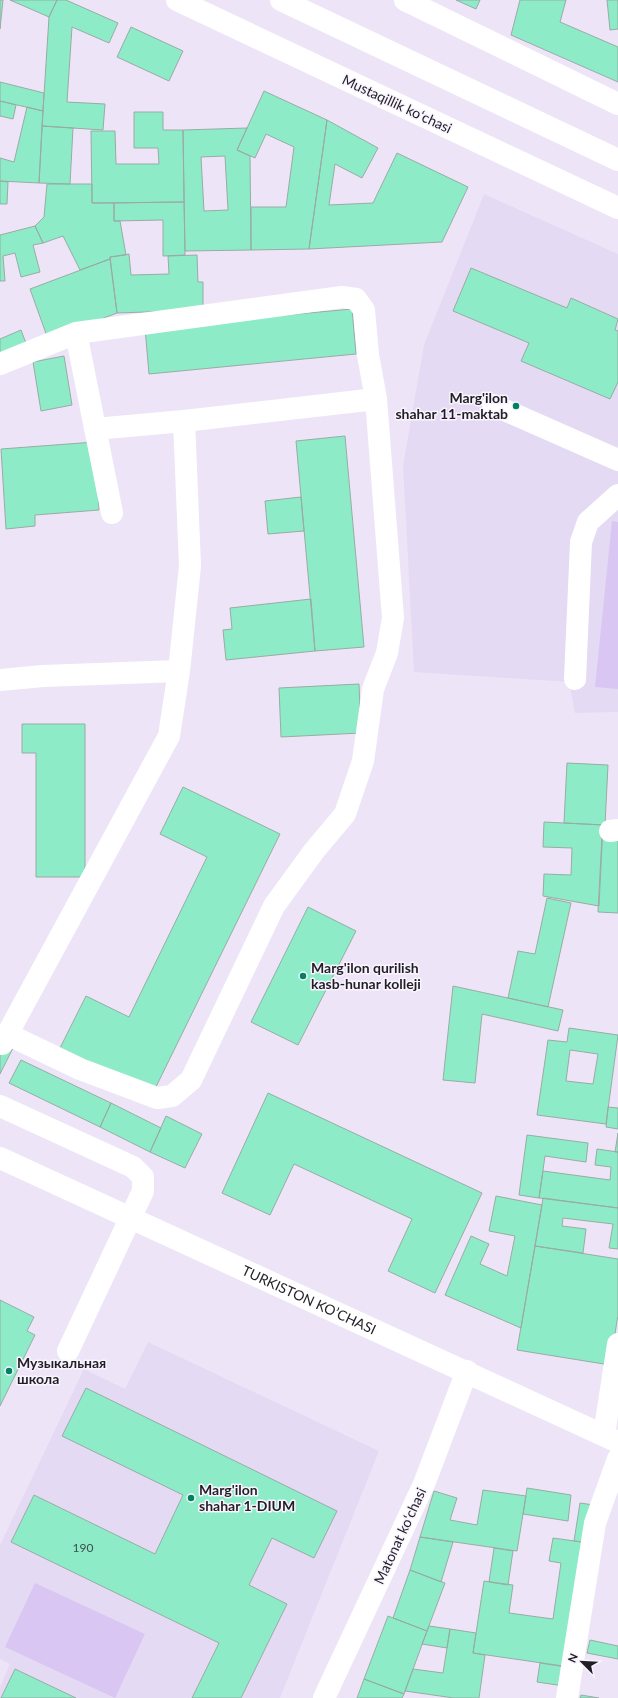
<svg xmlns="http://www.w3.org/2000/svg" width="618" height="1698" font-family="Lato,sans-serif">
<rect width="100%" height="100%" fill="#ede5f7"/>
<path fill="#e5daf3" d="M484,194L618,254V712L575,713L569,682L414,672L403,466L424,345Z
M148,1342L379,1451L280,1698H0V1687L10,1664L0,1659V1545L84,1369L125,1389Z"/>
<path fill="#dac6f2" d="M612,521L618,522V689L595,687Z
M35,1583L145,1634L115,1698L5,1647Z"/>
<path fill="#8debc8" stroke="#98aca4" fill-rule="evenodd" d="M0,0H3L0,29Z
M10,0H57L49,17Z
M57,0H66L118,23L109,43L72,27L67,102L105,104L103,130L42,126L49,17Z
M456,0H480L476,9Z
M520,0H566L560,22L618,47V82L511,35Z
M607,0H618V29L610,30Z
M131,27L183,51L169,81L117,57Z
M0,82L44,93L43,111L0,101Z
M264,91L327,120L309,249L251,250V207H286L294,147L266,134L255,158L237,150Z
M0,101L16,105L13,119L0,116Z
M27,107L43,111L39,183L0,181V158L14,162Z
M134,112H163V130H183L184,202L92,203L91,131H115L116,164H159L158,148H134Z
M327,120L378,148L362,178L335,164L329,205L373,203L397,153L468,187L442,242L309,249Z
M42,126L73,128L70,184L39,183Z
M247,128L237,150L250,156L251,250L185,251L183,130ZM225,156L228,210L204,211L201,157Z
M0,181L8,182L7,204H0Z
M47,184H92V203H114V221H120L126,255L110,257V259L80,270L63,236L43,243L35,226L44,217Z
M184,202L185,255L163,256V220L114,221V203Z
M35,226L43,243L33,245L40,272L21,277L15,253L3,256L5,281H0V235Z
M129,254L131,275L169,274L168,256L197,255L198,282H203V310L117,313L110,257Z
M110,259L117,313L48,339L30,289Z
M471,268L567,308L571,298L618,319L615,330L618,331V382L610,399L521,361L529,343L453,311Z
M352,309L356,354L149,374L145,328Z
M21,330L27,346L0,357V339Z
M64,356L72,405L41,411L33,362Z
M345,436L364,647L315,651L296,441Z
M95,442L99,510L35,515V526L6,529L1,449Z
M301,497L304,531L268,534L265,501Z
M311,599L315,651L226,660L223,630L232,629L230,608Z
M359,684L361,733L281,737L279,688Z
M22,724H85V877H36V753H22Z
M567,763L608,765L605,825L564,823Z
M183,787L280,834L153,1093L60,1048L86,996L129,1017L207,857L160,834Z
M544,822L603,825L599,906L543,896L544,874L571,875L572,848L543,847Z
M618,835V913L598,912L602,836Z
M547,898L571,903L548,1007L508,998L518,951L535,954Z
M308,907L356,931L298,1045L251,1022Z
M453,986L563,1010L558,1031L482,1014L475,1083L443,1080Z
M569,1028L618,1035L606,1124L537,1115L548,1040L567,1042ZM570,1050L598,1054L593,1084L566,1081Z
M0,1043L13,1048L0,1074Z
M21,1060L111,1103L100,1127L9,1083Z
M268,1093L482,1193L435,1293L388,1271L412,1219L294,1164L270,1215L222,1193Z
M111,1103L161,1128L150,1152L100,1127Z
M608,1107L618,1108V1129L606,1127Z
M166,1116L202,1134L185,1168L150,1152Z
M618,1133V1152H615Z
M527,1135L588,1143L586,1162L545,1156L539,1198L519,1195Z
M597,1149L618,1152V1208L539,1198L543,1171L610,1180L611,1167L595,1165Z
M496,1196L542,1205L521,1328L445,1295L471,1236L489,1244L480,1264L507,1276L515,1236L489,1231Z
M543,1198L618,1208V1249L609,1248L613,1224L563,1218L562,1226L586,1229L583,1253L535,1246Z
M535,1246L618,1259V1315L610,1365L517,1350Z
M0,1300L34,1317L27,1331L35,1335L0,1406Z
M86,1388L337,1511L314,1558L272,1538L249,1585L287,1604L241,1698H192L219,1643L11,1542L34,1495L155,1554L183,1495L62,1436Z
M527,1488L571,1495L568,1521L523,1514Z
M483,1490L526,1496L517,1551L420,1537L434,1491L457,1498L450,1520L477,1525Z
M580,1503L594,1505L589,1543L574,1541Z
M420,1537L453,1542L441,1582L410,1570Z
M553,1538L589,1543L570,1667L473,1653L484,1581L513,1585L509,1613L553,1619L561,1563L549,1561Z
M494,1548L513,1551L508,1585L489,1582Z
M410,1570L445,1583L427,1631L393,1618Z
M388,1616L427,1631L404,1694L364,1679Z
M429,1626L450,1629L447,1648L422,1644Z
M450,1629L476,1633L473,1653L485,1655L479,1698H454L405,1691L413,1669L443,1673Z
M590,1640L618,1646V1659L587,1653Z
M540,1663L566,1667L564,1686L537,1682Z
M15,1669L76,1698H1Z
M364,1679L404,1694L402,1698H357Z
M581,1695L599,1698H580Z"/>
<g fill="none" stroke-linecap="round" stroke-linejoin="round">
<path stroke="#fff" stroke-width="22" d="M405,0L618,104
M76,333L112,513
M0,364L76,333L342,297L356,299L364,310L368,355L376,399L393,618L387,653L373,689L363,761L345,814L314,851L274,906L191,1080L172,1096L157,1098L80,1069L7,1034
M493,405L618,460
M95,429L184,421
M575,679L581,542L588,522L618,495
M0,680L43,676L179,671
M610,831L618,830
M2,1044L169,736L179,671L190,566L184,421L376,399
M0,1106L133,1167L143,1177V1191L68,1351
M604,1435L618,1344
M324,1698L424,1484L467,1371
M567,1698L595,1523L618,1459"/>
<g stroke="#fff" stroke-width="22">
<path d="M177,0L618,208"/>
<path d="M281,0L618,160"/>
<path id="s1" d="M0,1158L618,1442"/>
</g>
</g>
<g fill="#008162" stroke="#f9f4ff" stroke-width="1.5">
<circle cx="516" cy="406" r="4"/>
<circle cx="303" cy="976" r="4"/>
<circle cx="9" cy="1371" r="4"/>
<circle cx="191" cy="1498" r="4"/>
</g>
<g text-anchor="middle" stroke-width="3" stroke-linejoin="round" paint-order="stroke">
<g font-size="12" fill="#3c514d">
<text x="83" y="1552">190</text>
</g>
<g font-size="14" fill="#211e24" stroke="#f9f4ff">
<text transform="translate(397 104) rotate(25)" y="5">Mustaqillik koʻchasi</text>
<text dy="5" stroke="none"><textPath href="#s1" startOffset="340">TURKISTON KO’CHASI</textPath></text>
<text transform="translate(400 1536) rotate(-65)" y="5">Matonat koʻchasi</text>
</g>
<g font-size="14" font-weight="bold" fill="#211e24" stroke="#f9f4ff" text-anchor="start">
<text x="508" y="403" text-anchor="end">Marg'ilon<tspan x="508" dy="16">shahar 11-maktab</tspan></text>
<text x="311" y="973">Marg'ilon qurilish<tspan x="311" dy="16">kasb-hunar kolleji</tspan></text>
<text x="17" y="1368">Музыкальная<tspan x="17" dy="16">школа</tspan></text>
<text x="199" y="1495">Marg'ilon<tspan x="199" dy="16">shahar 1-DIUM</tspan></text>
</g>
</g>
<g transform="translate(582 1662) rotate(294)" stroke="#f9f4ff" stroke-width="3" paint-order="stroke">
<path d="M0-3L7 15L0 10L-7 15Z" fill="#211e24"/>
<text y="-6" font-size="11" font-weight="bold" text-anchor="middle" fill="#211e24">N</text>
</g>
</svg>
